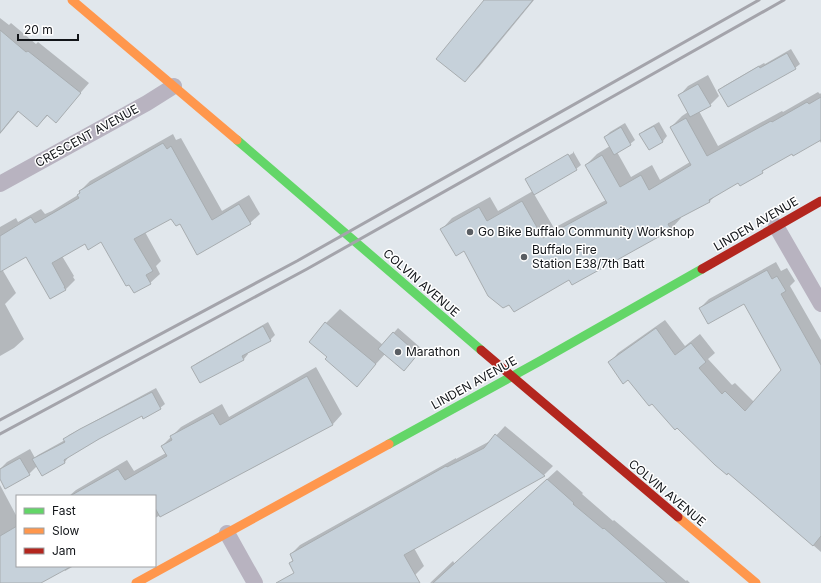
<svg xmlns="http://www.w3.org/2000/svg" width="821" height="583" font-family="Inter,sans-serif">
<rect width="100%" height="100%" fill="#e1e7ec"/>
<path fill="#0003" d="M485,0H534L479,67L465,81Z
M0,18L9,25L11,23L36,44L38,42L89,83L56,121L48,115L37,126L19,111L0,134Z
M791,49L800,64L795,68L720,90L724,86L764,63L765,64Z
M708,75L719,96L710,105L699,111L718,146L782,111L783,112L818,92L820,94L821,93V143L819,140L792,152L740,185L738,182L716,195L710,201L680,217L681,218L671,229L570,279L442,229L452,218L490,197L498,211L533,191L527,179L531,175V177L573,153V151L581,165L576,169L534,194L554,228L606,200L586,165L597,154L610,146L605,137L610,132L625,123L635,140L630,144L617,152L631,177L652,165L660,180L690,162L671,127L682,116L688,112L679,96L688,86Z
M659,122L667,136L663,141L649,149L641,135L645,130Z
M173,134L176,140L181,138L222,211L249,195L260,214L250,223H180L172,217L145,232L161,261L156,266L160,274L150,283L101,241L86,243L62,256L74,276L73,277L75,280L65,290L26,256L2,269L16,293L5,304L24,339L14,348L0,356V227L16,218L18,222L41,209L45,214L52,211L78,195L80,191L90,181Z
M776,262L781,271L787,268L795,281L790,286L821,340V552L766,504L629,378L609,363L618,353L665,320L685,346L700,334L715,353L708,359L732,385L735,383L754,402L783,370L744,303L700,308L709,299Z
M340,309L383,345L398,328L422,349L408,365L385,354L357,385L328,356L326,323Z
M268,322L275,335L270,340L247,352L248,354L244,359L201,382L192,367L197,363Z
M316,367L342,414L333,424L252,468L194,496L155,518V496H69L76,490L127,460L134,471L166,453L162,446L181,427L222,404L229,417Z
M156,388L165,404L160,408L142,414L69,456L65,462L42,474L37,466L29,474L0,477V469L7,462L30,449L35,458L38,455L65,440V439L69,435Z
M505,426L553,466L544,475L414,548L424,566L415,575L401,583H301L290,564L294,559L291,554L300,545L456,458V459L492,440Z
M557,470L583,493L582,494L613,521L614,520L686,581L687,580L690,583H487L465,554Z
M0,485L17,517V566H74L65,571L64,569L40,583H0Z
M453,561L466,583H430Z"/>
<path fill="#c6d1da" stroke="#a8adb0" d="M484,0H533L465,82L436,59Z
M0,30L26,52L28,51L81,93L56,123L47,115L37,127L18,111L0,133Z
M787,53L796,69L728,107L718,90L759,66L760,68Z
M698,84L711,106L690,117L678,95Z
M821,97V140L793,156L792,154L762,171L763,173L740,186L738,183L709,200L710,202L668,224L671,230L572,285L569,280L514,312L509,305L503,308L488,296L464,251L456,256L440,229L479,207L487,221L522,201L543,238L607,203L585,165L602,155L620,187L641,175L649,190L691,165L670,127L686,118L707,156L771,121L772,122L807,102L809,104Z
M654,126L663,142L649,150L639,134Z
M621,127L631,145L614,155L604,137Z
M163,143L167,149L171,146L212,220L239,204L251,224L197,255L180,224L176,226L171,219L134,239L153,271L146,275L151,284L134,293L129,285L126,286L101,242L88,250L85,244L52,263L65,287H64L66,290L50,299L26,257L0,272V236L31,217L35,223L41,220L79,198L77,195L80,193L79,191Z
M568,154L577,170L534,195L525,179Z
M767,270L772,279L777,276L786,291L781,294L821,365V536L813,546L728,473L727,475L715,465L677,428L675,430L652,404L649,406L628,380L623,384L608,362L656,328L675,355L691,343L706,362L699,368L722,394L725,391L745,411L781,370L744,304L708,324L699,308Z
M325,322L376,364L357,387L325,359L327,357L309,342Z
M263,326L271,341L242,356L244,360L200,383L191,367Z
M393,332L418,354L404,371L378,349Z
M307,376L333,425L160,517L155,508V496H70L118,469L125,480L167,456L161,446L172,440L170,436L213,413L220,425Z
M152,392L161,409L143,419L142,416L99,439L64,460L65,463L42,476L32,459L65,442L63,439L80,429Z
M495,434L545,476L404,555L420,583H276L294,573L289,563L293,561L290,554L446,466L447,467L484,448Z
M20,458L30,475L5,489L0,479V469Z
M547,479L574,503L573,504L603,529L604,528L667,583H433Z
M17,526V566H72L41,583H0V536Z"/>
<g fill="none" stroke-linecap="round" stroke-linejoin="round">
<path stroke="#b8b3c0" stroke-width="16" d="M0,184L147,103L174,86
M776,226L821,304
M227,533L255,583"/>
<path stroke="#63d668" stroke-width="9" d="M237,140L481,350
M389,444L540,361L702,269"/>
<path stroke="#ff974d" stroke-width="9" d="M72,0L237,140
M678,517L756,583
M136,583L389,444"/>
<path stroke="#b3261e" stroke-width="9" d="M702,269L821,201
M481,350L678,517"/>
<path stroke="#a4a4ab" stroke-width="3" d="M0,420L297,261L759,0
M0,434L307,269L784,0"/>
</g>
<g fill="#5a5e63" stroke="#fff" stroke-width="1.5">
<circle cx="470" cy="232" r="4"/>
<circle cx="524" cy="257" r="4"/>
<circle cx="398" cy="352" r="4"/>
</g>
<g text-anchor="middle" stroke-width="3" stroke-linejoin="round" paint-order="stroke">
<g font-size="12" fill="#121519" stroke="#fff">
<text transform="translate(87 136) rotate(-29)" y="4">CRESCENT AVENUE</text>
<text transform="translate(756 224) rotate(-30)" y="4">LINDEN AVENUE</text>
<text transform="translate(421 283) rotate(41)" y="4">COLVIN AVENUE</text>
<text transform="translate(474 383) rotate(-29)" y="4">LINDEN AVENUE</text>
<text transform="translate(667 493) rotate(40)" y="4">COLVIN AVENUE</text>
</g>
<g font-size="12" fill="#121519" stroke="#fff" text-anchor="start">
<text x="478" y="236">Go Bike Buffalo Community Workshop</text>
<text x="532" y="254">Buffalo Fire<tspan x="532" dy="14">Station E38/7th Batt</tspan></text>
<text x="406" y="356">Marathon</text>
</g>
</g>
<rect x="16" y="495" width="140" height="72" fill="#ffffff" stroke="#a0a1a3"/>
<rect x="24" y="508" width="20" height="6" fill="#63d668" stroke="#a0a1a3"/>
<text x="52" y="515" font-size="12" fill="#121519">Fast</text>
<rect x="24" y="528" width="20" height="6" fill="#ff974d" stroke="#a0a1a3"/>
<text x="52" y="535" font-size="12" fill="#121519">Slow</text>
<rect x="24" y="548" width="20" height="6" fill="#b3261e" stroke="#a0a1a3"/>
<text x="52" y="555" font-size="12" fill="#121519">Jam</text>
<path d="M18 34v6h60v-6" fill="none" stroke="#121519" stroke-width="2"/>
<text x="24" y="34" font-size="12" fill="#121519" stroke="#ffffff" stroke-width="3" paint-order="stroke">20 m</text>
</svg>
